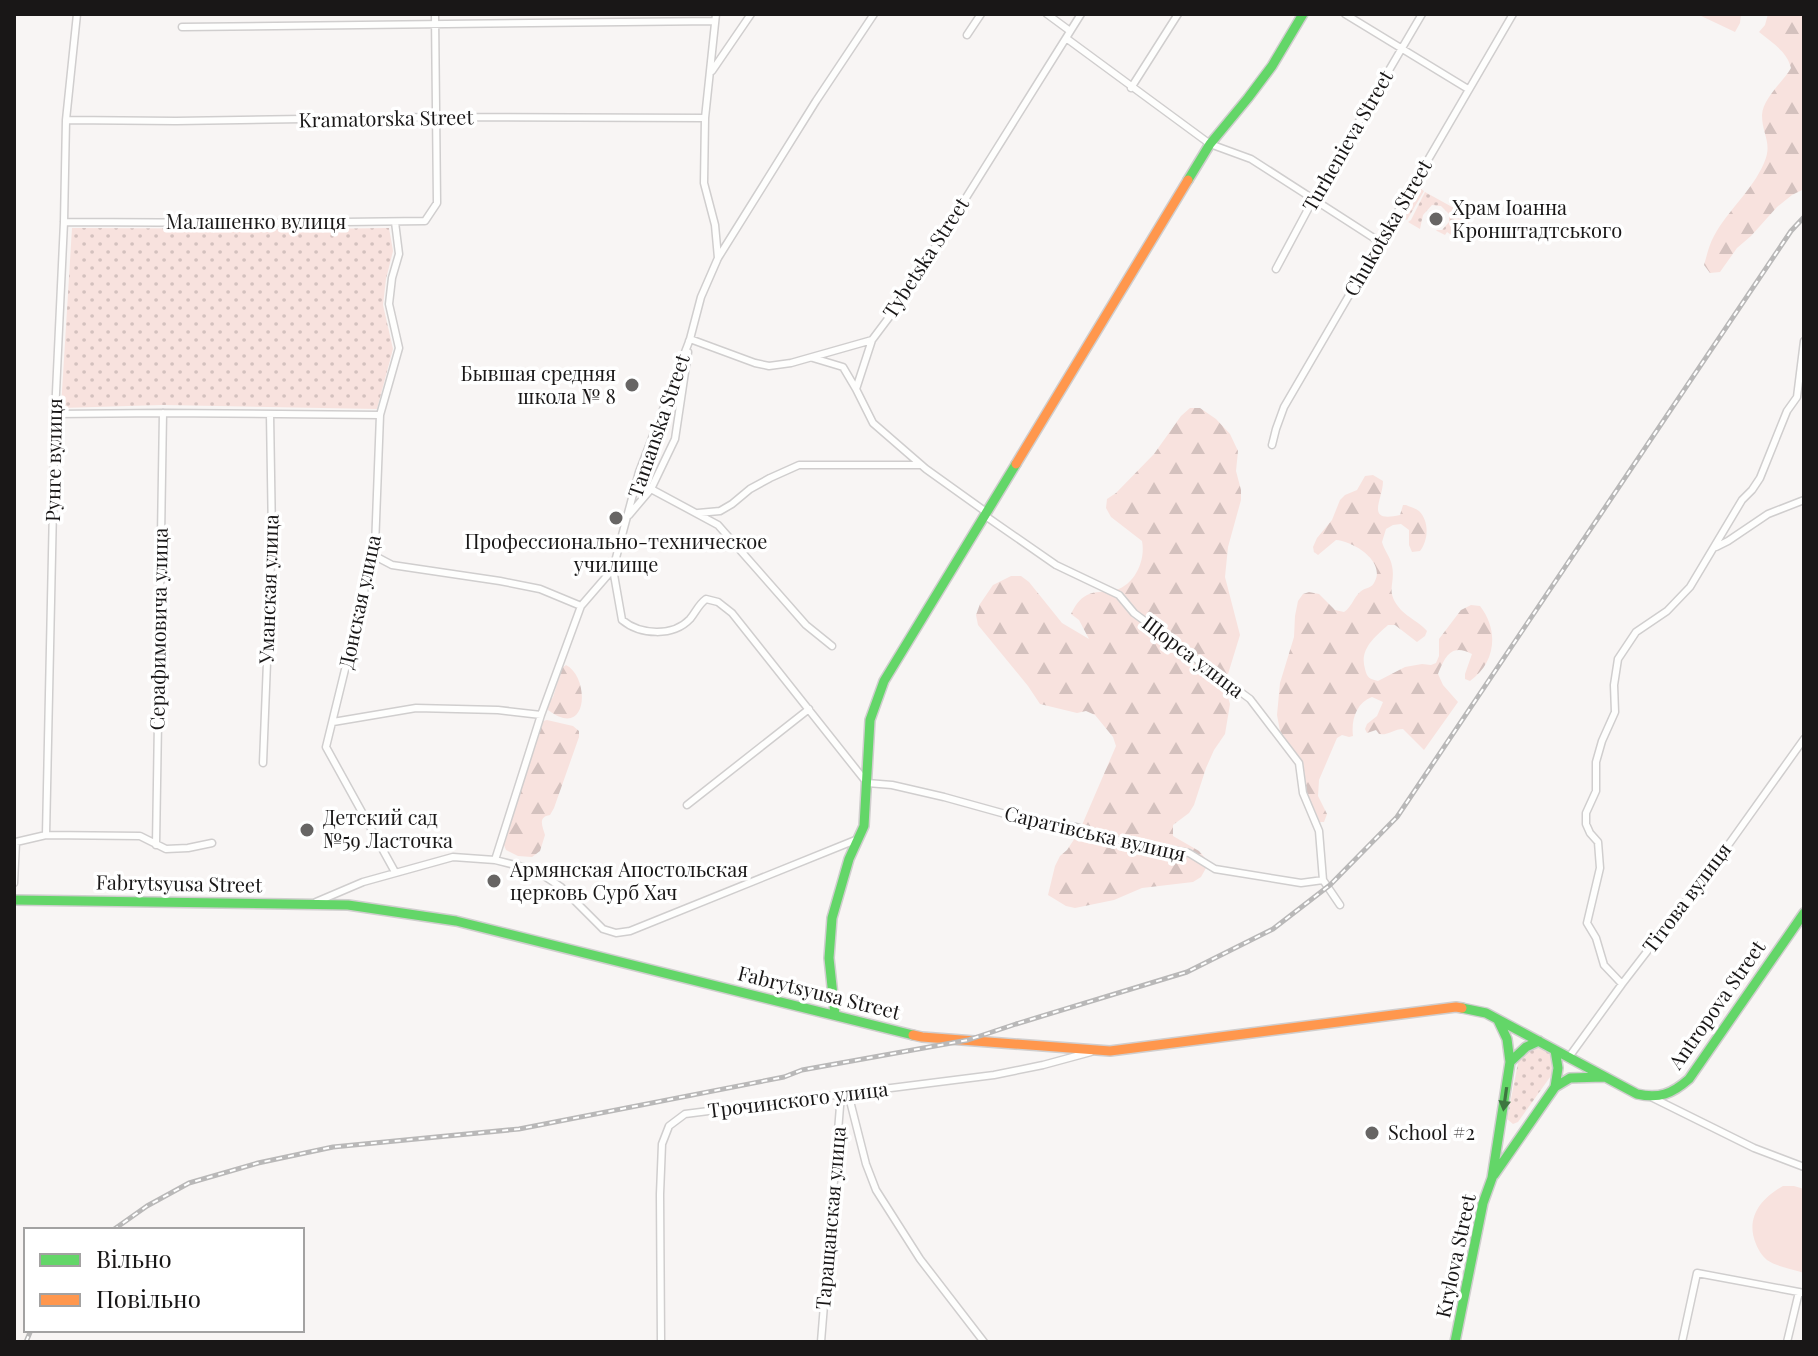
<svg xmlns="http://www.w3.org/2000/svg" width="1818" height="1356" font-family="'Playfair Display',serif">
<defs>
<pattern id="grass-dots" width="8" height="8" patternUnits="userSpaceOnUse" patternTransform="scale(2)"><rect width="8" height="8" fill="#f8e2de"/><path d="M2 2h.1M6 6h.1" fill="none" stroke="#d4c1be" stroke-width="1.8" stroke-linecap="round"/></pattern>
<pattern id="forest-firs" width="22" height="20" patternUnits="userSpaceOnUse" patternTransform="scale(2)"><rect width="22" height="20" fill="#f8e2de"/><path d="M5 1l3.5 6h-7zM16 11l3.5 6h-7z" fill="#d4c1be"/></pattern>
</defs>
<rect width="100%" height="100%" fill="#f8f5f4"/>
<path fill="url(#grass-dots)" d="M1420,175L1422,177L1418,187L1424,191L1407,220L1398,215Z
M1425,192L1472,218L1460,241L1447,232L1445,235L1437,231L1436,230H1442L1449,222V214L1441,206L1432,205L1423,215L1420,229L1408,222L1411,220Z
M72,228L311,229L389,228L393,251L386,279L383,305L393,349L377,409L163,405L61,408Z
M1535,1046C1550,1049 1557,1058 1553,1073L1518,1122L1513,1124L1507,1119L1519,1058L1527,1049Z"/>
<path fill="url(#forest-firs)" d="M1697,14H1741L1740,23L1735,32Z
M1768,14H1804V189L1792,195L1777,207L1751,236L1737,248L1720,272L1710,273L1704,265C1707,255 1709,245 1714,236C1728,210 1752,191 1764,163C1773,143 1762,135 1762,115C1763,98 1783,82 1791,68C1787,51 1772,43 1759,32L1765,25Z
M1190,408H1200L1216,419L1230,434L1238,451L1236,471L1241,490V500L1228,547L1225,577L1240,635L1228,674L1227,694L1230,704L1225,734L1214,750L1206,768L1194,805L1189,813L1173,825V836L1199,851L1205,858L1206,868L1201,877L1193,882L1142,888L1114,900L1075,908L1066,906L1048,895L1055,866L1060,856L1067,850L1079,832L1116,746L1113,737L1095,715L1086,711L1077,713L1040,704L1028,686L978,625L976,615L980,604L993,585L1011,576H1021L1029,582L1062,623L1089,639L1079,620L1071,614C1075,606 1079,599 1087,595C1095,591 1104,592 1112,591C1134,587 1146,561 1142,541L1111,517L1106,508L1107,499L1116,493L1154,454L1181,416Z
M1373,475L1383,481C1383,500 1364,523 1400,515L1403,505H1406C1410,507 1415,508 1419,511C1430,522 1428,541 1420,551L1412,552L1409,545V530L1401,524L1393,525L1386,529L1382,542C1384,550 1391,558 1392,566C1396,585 1384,591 1401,610C1409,618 1419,622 1427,631L1425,636L1417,642L1395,625H1388C1375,637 1359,649 1365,669C1367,678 1370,679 1378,681L1405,667L1422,664L1431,665L1436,663L1439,656V639L1461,610L1471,605L1480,606C1499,630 1496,663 1470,681L1465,679V674L1472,654C1451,643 1445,657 1438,674L1443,685L1458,702L1424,750L1403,729C1394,729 1387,736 1379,734L1376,730L1367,733L1365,729L1367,724L1377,716L1383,702L1372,697C1356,703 1351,720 1353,736L1349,737L1342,735L1337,738L1319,780L1318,796L1327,814L1324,822H1320L1307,793L1303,763L1280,731L1277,715L1280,683L1294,637L1295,616L1298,601L1303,594L1309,592L1319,594L1335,610L1344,612C1352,607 1353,598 1360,592C1365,587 1372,589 1375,581C1385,561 1353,541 1336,540L1318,555L1314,552L1313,547L1317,538L1332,520L1340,500L1345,495L1357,490L1365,476Z
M566,665C590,677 589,741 548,710L547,705L553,697L562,668Z
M547,720L573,726L579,731V737L554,808L550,815C537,817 543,827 545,835L540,851L532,857L518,856L506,850L503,843L540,726L543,721Z"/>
<path fill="#f8e2de" d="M1783,1186H1794L1804,1189V1273C1793,1269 1777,1267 1767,1260C1762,1256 1758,1249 1756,1244C1745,1218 1761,1198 1783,1186Z"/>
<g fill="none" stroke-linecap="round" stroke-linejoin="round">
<defs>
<path id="street" d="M716,14L705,118L704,183L715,225L718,258
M1047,14L1070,31
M1345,14L1468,89
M182,27L715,21
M967,35L981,14
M1066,38L1210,144L1251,159L1380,242
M712,71L751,14
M1131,88L1178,14
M66,120L176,121L436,117L705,118
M64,222L263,223L425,221L437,203L435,14
M1276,269L1314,198L1422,14
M872,340L856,389L873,423L926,469L986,512
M689,341L690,339L755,363L769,366L791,363L872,340L902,300L1081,14
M813,358L843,367L856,389
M55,414L163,413L380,415
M1272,445L1276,429L1284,407L1513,14
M651,489L718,525L806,625L832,646
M698,513L720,511L732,504L750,489L770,478L799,465H921
M629,515L651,489L675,439L688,352
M984,515L1056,565L1119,595L1134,613L1250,699L1299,763L1303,793L1319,831L1323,880L1340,905
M1716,547L1728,541L1768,514L1804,500
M373,555L392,565L500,581L540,589L581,606
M613,569L622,620C640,635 673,637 690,619C696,612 698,605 706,599L718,602L732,613L867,783L892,785L944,797L1016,817L1076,827L1116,840L1189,853L1215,869L1301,883L1323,880
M333,722L416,708L498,710L541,715
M263,763L272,536L270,414
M687,805L809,709
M46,835L140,836L166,849L188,848L212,843
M156,845L163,413
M495,860L541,715L581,606L613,569L639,472L690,339L701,297L718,258L816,101L874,14
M395,872L326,747L375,547L380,415L399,348L389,304L392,278L399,254L395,222
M14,883L16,842L46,835L55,414L64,222L66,120L77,14
M316,902L363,882L453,857L495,860L535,870L561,887L603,929L616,933L630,931L858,839
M1622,984L1604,965L1596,938L1587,923L1600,868L1598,842L1590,833L1586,824V813L1596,791V762L1602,741L1615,712L1614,685L1618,659L1636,632L1667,611L1690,587L1742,500L1752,490L1760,478L1787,411L1797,397L1804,341
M1569,1057L1622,984L1719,858L1804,739
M848,1093L866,1164L876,1190L920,1259L984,1342
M1653,1098L1754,1148L1804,1167
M661,1342L660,1194L662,1144L669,1126L685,1114L994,1075L1043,1065L1091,1052
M821,1342L841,1094
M1682,1342L1697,1273L1804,1293
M1787,1342L1799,1292"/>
<path id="fast" d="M1188,180L1210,144L1248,98L1272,66L1303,14
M14,900L348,905L456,921L913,1035
M1462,1008L1486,1013L1637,1094C1659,1099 1672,1094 1689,1079L1804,913
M835,1015L829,958L832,918L849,859L864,826L870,720L884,681L1016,464
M1510,1062L1526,1047L1539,1041
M1555,1087L1570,1078L1604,1077
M1494,1175L1555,1087L1558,1068L1555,1050
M1455,1342L1483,1203L1492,1178L1510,1062L1507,1039L1498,1020"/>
<path id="slow" d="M1016,464L1188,180
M913,1035L922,1037L1110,1051L1456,1007L1462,1008"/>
</defs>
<use href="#street" stroke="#d0cece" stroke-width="9"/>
<use href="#fast" stroke="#d0cece" stroke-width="12"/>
<use href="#slow" stroke="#d0cece" stroke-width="12"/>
<use href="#street" stroke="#fefefd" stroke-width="6"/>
<use href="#fast" stroke="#63d668" stroke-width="9"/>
<use href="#slow" stroke="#ff974d" stroke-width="9"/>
<defs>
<path id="rail" d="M113,1230L147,1206L189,1183L258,1163L333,1147L519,1129L784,1077L802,1070L968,1040L1016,1024L1187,972L1273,929L1330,885L1397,817L1791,231L1804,217
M26,1342L31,1330"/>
</defs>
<use href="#rail" stroke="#b9b8b8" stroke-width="5"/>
<use href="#rail" stroke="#fff" stroke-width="2" stroke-dasharray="6" stroke-linecap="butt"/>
</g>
<defs><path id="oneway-solid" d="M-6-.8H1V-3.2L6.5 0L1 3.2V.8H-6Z" transform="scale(2)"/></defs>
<use fill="#3e7640" href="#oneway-solid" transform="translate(1505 1099) rotate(98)"/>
<g fill="#676564" stroke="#fff" stroke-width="3">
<circle cx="1436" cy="219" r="8"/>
<circle cx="632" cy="385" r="8"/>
<circle cx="616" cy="518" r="8"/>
<circle cx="307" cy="830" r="8"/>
<circle cx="494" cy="881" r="8"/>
<circle cx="1372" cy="1133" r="8"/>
</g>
<g text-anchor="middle" stroke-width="7" stroke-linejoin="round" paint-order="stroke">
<g font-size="20" fill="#191717" stroke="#fff">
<text transform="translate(386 119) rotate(-1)" y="7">Kramatorska Street</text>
<text transform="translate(1348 141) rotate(-60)" y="7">Turhenieva Street</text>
<text x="256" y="229">Малашенко вулиця</text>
<text transform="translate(1388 228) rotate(-60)" y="7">Chukotska Street</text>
<text transform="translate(926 258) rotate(-57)" y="7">Tybetska Street</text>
<text transform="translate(659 426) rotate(-71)" y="7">Tamanska Street</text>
<text transform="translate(54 460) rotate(-89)" y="7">Рунге вулиця</text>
<text transform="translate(269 589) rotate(-88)" y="7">Уманская улица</text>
<text transform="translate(360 602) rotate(-78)" y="7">Донская улица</text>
<text transform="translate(159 629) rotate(-89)" y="7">Серафимовича улица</text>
<text transform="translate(1193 657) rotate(37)" y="7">Щорса улица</text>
<text transform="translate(1095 834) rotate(13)" y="7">Саратівська вулиця</text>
<text transform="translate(179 884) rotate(1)" y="7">Fabrytsyusa Street</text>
<text transform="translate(1687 898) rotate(-53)" y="7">Тітова вулиця</text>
<text transform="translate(819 993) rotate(14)" y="7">Fabrytsyusa Street</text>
<text transform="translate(1717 1005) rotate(-55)" y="7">Antropova Street</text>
<text transform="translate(798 1100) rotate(-7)" y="7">Трочинского улица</text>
<text transform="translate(831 1218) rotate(-85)" y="7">Таращанская улица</text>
<text transform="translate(1456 1256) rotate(-78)" y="7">Krylova Street</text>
</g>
<g font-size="20" fill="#191717" stroke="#fff" text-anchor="start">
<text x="1452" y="215">Храм Іоанна<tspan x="1452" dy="23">Кронштадтського</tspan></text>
<text x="616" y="381" text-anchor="end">Бывшая средняя<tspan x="616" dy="23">школа № 8</tspan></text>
<text x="616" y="549" text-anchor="middle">Профессионально-техническое<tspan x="616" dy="23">училище</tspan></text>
<text x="323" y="825">Детский сад<tspan x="323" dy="23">№59 Ласточка</tspan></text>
<text x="510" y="877">Армянская Апостольская<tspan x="510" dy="23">церковь Сурб Хач</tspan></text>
<text x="1388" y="1140">School #2</text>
</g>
</g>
<rect width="1818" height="1356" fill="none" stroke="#191717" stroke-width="32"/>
<rect x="24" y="1228" width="280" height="104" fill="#ffffff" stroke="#a3a2a2" stroke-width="2"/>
<rect x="40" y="1254" width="40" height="12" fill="#63d668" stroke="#a3a2a2" stroke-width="2"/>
<text x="96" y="1268" font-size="24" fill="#191717">Вільно</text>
<rect x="40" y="1294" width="40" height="12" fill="#ff974d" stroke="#a3a2a2" stroke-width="2"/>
<text x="96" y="1308" font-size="24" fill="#191717">Повільно</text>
</svg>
